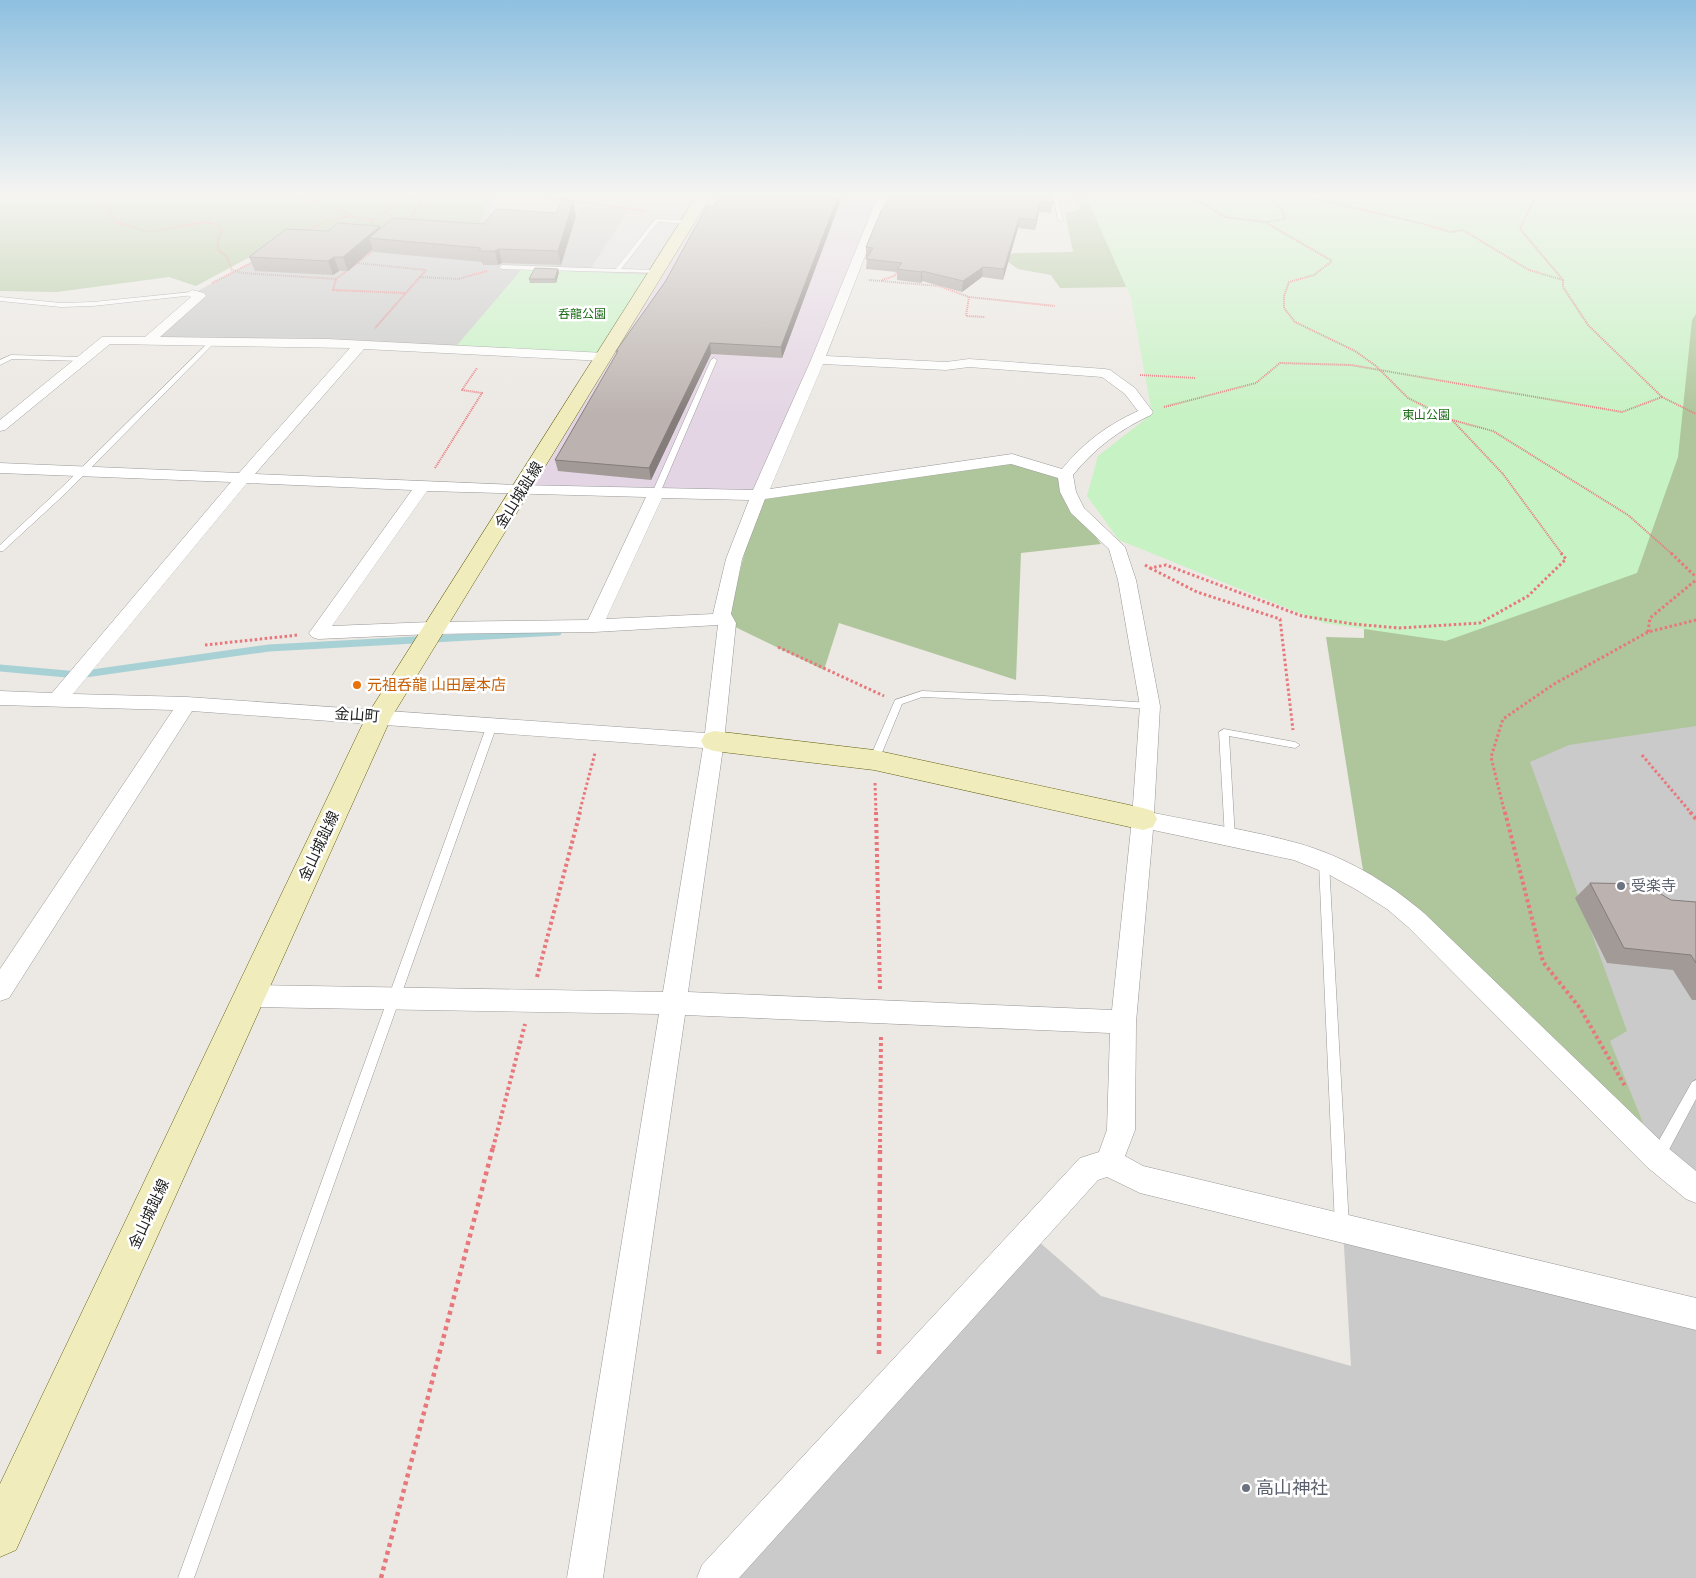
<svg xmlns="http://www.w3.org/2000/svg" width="1696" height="1578" font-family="'Varela Round','Noto Sans JP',sans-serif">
<rect width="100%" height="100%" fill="#ece8e3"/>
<path fill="#e4d5e4" d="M705,194H888L759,495L522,490Z"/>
<path fill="#cacaca" d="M357,194H705L605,357L149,340L199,297L192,294L260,258Z
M1446,641L1696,666V1189L1657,1157Z
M1343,1229L1696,1328V1578H715L1030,1234L1101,1296L1351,1366Z"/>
<path fill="#afc69c" d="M0,194H490L480,223L469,232L274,244L196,286L169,277L57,292L0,291Z
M1069,194H1696V726L1569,745L1530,762L1627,1031L1610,1041L1657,1157L1365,883L1326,637L1364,638V628L1134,287L1060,288L1051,275L1018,269L1004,259L1013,253L1073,252L1065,213L1082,209Z
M1012,459L1065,475L1077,511L1101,544L1021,553L1016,680L839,623L824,670L727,623L759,495Z"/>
<path fill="#c7f2c4" d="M1085,194H1696V314L1692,320L1678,457L1637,573L1446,641L1324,623L1119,540L1087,496L1098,456L1152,414L1131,298Z
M522,269L655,275L605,357L454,349Z"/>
<path fill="#dcdcdc" d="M499,194H705L657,272L590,270L628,210L585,206L567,221L489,214Z"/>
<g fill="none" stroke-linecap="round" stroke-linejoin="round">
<path stroke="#a8d1d5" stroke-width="7" d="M0,668L78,675L269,648L558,632"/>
<defs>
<path id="lane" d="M1053,194H1057L1063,221L1058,220Z
M655,219L688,220L691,222L688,224L658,222L621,269L657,270L660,272L659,273L502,269L499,267L502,265L616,269Z
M192,292L194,293V295L93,306L61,307L0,301V297L61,303L93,302Z
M212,339L217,340L67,492L3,551H0V545L61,488Z
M11,355L83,357L86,359L83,361L12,359L0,365V360Z
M714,358L717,360L660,493L659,495H653L652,493L711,360Z
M922,691L1044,696L1150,703L1155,706L1150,709L1044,702L922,697L902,704L879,760L874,764L871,763L869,760L895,700Z
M492,722L497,725L194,1578H178L487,725Z
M1224,729L1295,742L1300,745L1295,748L1229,736L1235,838L1234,841H1226L1225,838L1219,732Z
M1324,859L1328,860L1329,863L1349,1226L1347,1231L1342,1233L1337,1231L1335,1226L1319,863L1320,860Z
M1696,1080V1099L1663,1161L1658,1163L1653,1161L1651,1156L1653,1151L1692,1082Z"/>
<path id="street" d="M882,194H893L886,202L826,356L946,362L969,359L1105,369L1110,370L1135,388L1153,412L1151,415C1119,430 1095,448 1073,475L1076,492L1084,508L1125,547L1136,580L1160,706L1154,813C1202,823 1250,830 1297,843C1344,856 1388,882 1424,913L1667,1147L1696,1171V1203L1686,1199L1647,1167L1408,927L1387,909L1357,890L1326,873L1294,860L1153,830L1136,1022L1135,1130L1125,1156L1143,1166L1696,1298V1330L1140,1193L1107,1177L1098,1180L739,1578H697L702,1565L1080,1158L1099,1152L1107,1130L1110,1033L685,1015L603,1578H567L659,1014L250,1007L241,1004L237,996L241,988L250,985L663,992L703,748L192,711L9,998L0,1001V969L173,710L0,705V691L52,693L231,482L0,473V463L239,473L350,348L110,344L5,430L0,431V420L102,337H145L191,297L186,294L192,290L204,293L206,296L160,337L327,339L605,353L612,357L605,361L364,349L255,474L518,485L753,490L811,360L876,201ZM823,364L946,370L969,367L1102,377L1125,394L1138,411C1107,425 1083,443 1062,469L1012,454L770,489ZM1011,464L1058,478L1060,492L1071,513L1109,549L1118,580L1140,706L1132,819L1112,1010L688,992L724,741L736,623L731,614L742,559L765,499ZM247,483L412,490L312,629L309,633L312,637L318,639L431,634L594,632L718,625L705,733L187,697L73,694ZM427,491L646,497L588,620L431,622L332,626ZM662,498L749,500L726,559L713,614L606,619Z"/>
<path id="secondary" d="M698,194H712L391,718L16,1550L0,1557V1484L366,717Z
M714,731L874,750L1143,808L1153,811L1157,819L1153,827L1143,830L874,770L714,751L705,748L701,741L705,734Z"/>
</defs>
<use href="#lane" stroke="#999" stroke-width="1"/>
<use href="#street" stroke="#999" stroke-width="1"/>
<use href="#secondary" stroke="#646211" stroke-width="1"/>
<path stroke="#e8777c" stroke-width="2" stroke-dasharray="1 1" stroke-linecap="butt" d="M116,194L107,198L106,203L110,206V213L116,222L149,232L205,222L215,224L222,230L218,240V250L227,257L232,270L242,273L336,279L333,290L405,293
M289,194L346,212L350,216L372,220
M517,194L646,211
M1188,194L1225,217L1265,222L1285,219L1283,211L1265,194
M1296,194L1424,224L1450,232L1463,230L1529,270L1563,280L1520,229L1534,200L1542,194
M1666,194L1696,198
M407,222L421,203L412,196
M1265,222L1332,261L1314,275L1289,282L1284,296V308L1295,322L1355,351L1376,366L1408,398L1452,420L1493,431L1628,515L1672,554
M372,228V220L416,194
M303,232L328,221L350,216
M357,263L426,270L375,328
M419,277L458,279L487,271
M336,279L373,251L369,247
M869,280L939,286L969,297L1055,306
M882,280L894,276L900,269
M212,283L255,261
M969,297L966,316L985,317
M1140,375L1196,378
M1662,397L1696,414
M1164,407L1256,383L1280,363L1351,365L1622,412L1662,397L1588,325L1563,287V280
M1452,420L1503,474L1562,554
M435,468L482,393L462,390L477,368"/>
<path stroke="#e8777c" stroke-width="3" stroke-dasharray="2.5 2.5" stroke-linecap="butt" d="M1671,553L1696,577
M1145,565L1150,568L1166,565L1302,616L1353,624L1399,628L1480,623L1528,596L1566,559L1561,553
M1150,568L1197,592L1280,619L1293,730
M1648,632L1650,618L1696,580
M205,645L298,635
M778,647L884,696
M1642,755L1692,814
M875,783L876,814
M579,814L595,753
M1505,814L1491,757L1503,719L1554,684L1648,632L1696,620"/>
<path stroke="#e8777c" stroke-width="4" stroke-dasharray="3 3" stroke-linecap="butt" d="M876,812L880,989
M1505,812L1543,962L1580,1008L1625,1086
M1690,812L1696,819
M537,977L580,812
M493,1148L525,1024
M880,1148L881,1035"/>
<path stroke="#e8777c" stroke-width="4.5" stroke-dasharray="4 4" stroke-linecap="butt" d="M879,1354L880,1147
M381,1578L493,1147"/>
<use href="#lane" fill="#fff" fill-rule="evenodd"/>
<use href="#street" fill="#fff" fill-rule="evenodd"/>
<use href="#secondary" fill="#f1ecbc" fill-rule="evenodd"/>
</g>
<path fill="#a29a97" d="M722,194H843L782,358L711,354L651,480L558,471L555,460L617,354L616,351L665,282Z
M892,194L1053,203L1051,213L1039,212L1035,230L1018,228L1003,280L982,277L962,292L922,281L921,283L897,280V272L866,269L867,258H866V247Z
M573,202L576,216L561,265L502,263L498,265H483L482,262L374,252L373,249L348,271H339L333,275L255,271L249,257L328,231L484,224L556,213Z
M559,272L556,283H530L529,279Z
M1590,883L1671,900L1696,902V1000H1692L1673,970L1607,963L1575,898Z"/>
<path fill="#847d7b" d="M839,194H843L782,358L781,347Z
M573,202L576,216L561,265L558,251Z
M1040,202L1039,212L1035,230L1036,220Z
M1019,218L1018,228L1003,280L1004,269Z
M380,226L384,239L369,238L373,249L348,271L343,257Z
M499,249L502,263L498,265L495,251Z
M334,257L339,271L333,275L328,261Z
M983,267L982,277L962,292L963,281Z
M558,269L559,272L556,283L555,279Z
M922,271V281L921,283V272Z
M710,343L711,354L651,480L649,468Z"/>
<path fill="#bcb3b0" stroke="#847d7b" d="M722,194H839L781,347L710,343L649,468L555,460L618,351H616L665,282L707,206L714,207Z
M892,194H1053V203L1040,202L1036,220L1019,218L1004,269L983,267L963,281L922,271L921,272L897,269L902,263L866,259L873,248L866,247L882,209Z
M563,198L573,202L558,251L499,249L495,251H479L481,248L369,238L393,218L484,224L496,209L556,213Z
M338,223L380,226L343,257H334L328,261L249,257L286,229L328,231Z
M535,268L558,269L555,279H529Z
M1590,883L1644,884L1671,900L1696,902V963L1691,955L1624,948Z"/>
<linearGradient id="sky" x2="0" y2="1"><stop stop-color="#8ec0e0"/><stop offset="0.47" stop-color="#f6f5f2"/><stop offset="1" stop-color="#f6f5f2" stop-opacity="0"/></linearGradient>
<rect width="1696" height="415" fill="url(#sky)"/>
<circle fill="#e8710a" stroke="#fff" stroke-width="2" cx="357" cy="685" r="5"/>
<g fill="#6b7280" stroke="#fff" stroke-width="2">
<circle cx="1621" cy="886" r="5"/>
<circle cx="1246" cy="1488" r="5"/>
</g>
<g text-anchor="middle" stroke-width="5" stroke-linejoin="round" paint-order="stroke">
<g font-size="12" fill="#1d6c18" stroke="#fff">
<text x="582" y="318">呑龍公園</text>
<text x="1426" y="419">東山公園</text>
</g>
<g font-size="15" fill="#1c1c1c" stroke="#fff">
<text transform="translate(519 495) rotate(-58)" y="5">金山城趾線</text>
<text transform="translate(357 715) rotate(4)" y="5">金山町</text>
<text transform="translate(319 846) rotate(-65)" y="5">金山城趾線</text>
<text transform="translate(149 1214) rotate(-65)" y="5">金山城趾線</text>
</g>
<g font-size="15" fill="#c56008" stroke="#fff" text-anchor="start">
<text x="367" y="690">元祖呑龍 山田屋本店</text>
</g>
<g font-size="15" fill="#5b616d" stroke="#fff" text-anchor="start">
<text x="1631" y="891">受楽寺</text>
</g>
<g font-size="18" fill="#5b616d" stroke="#fff" text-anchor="start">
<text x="1256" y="1494">高山神社</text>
</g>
</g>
</svg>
